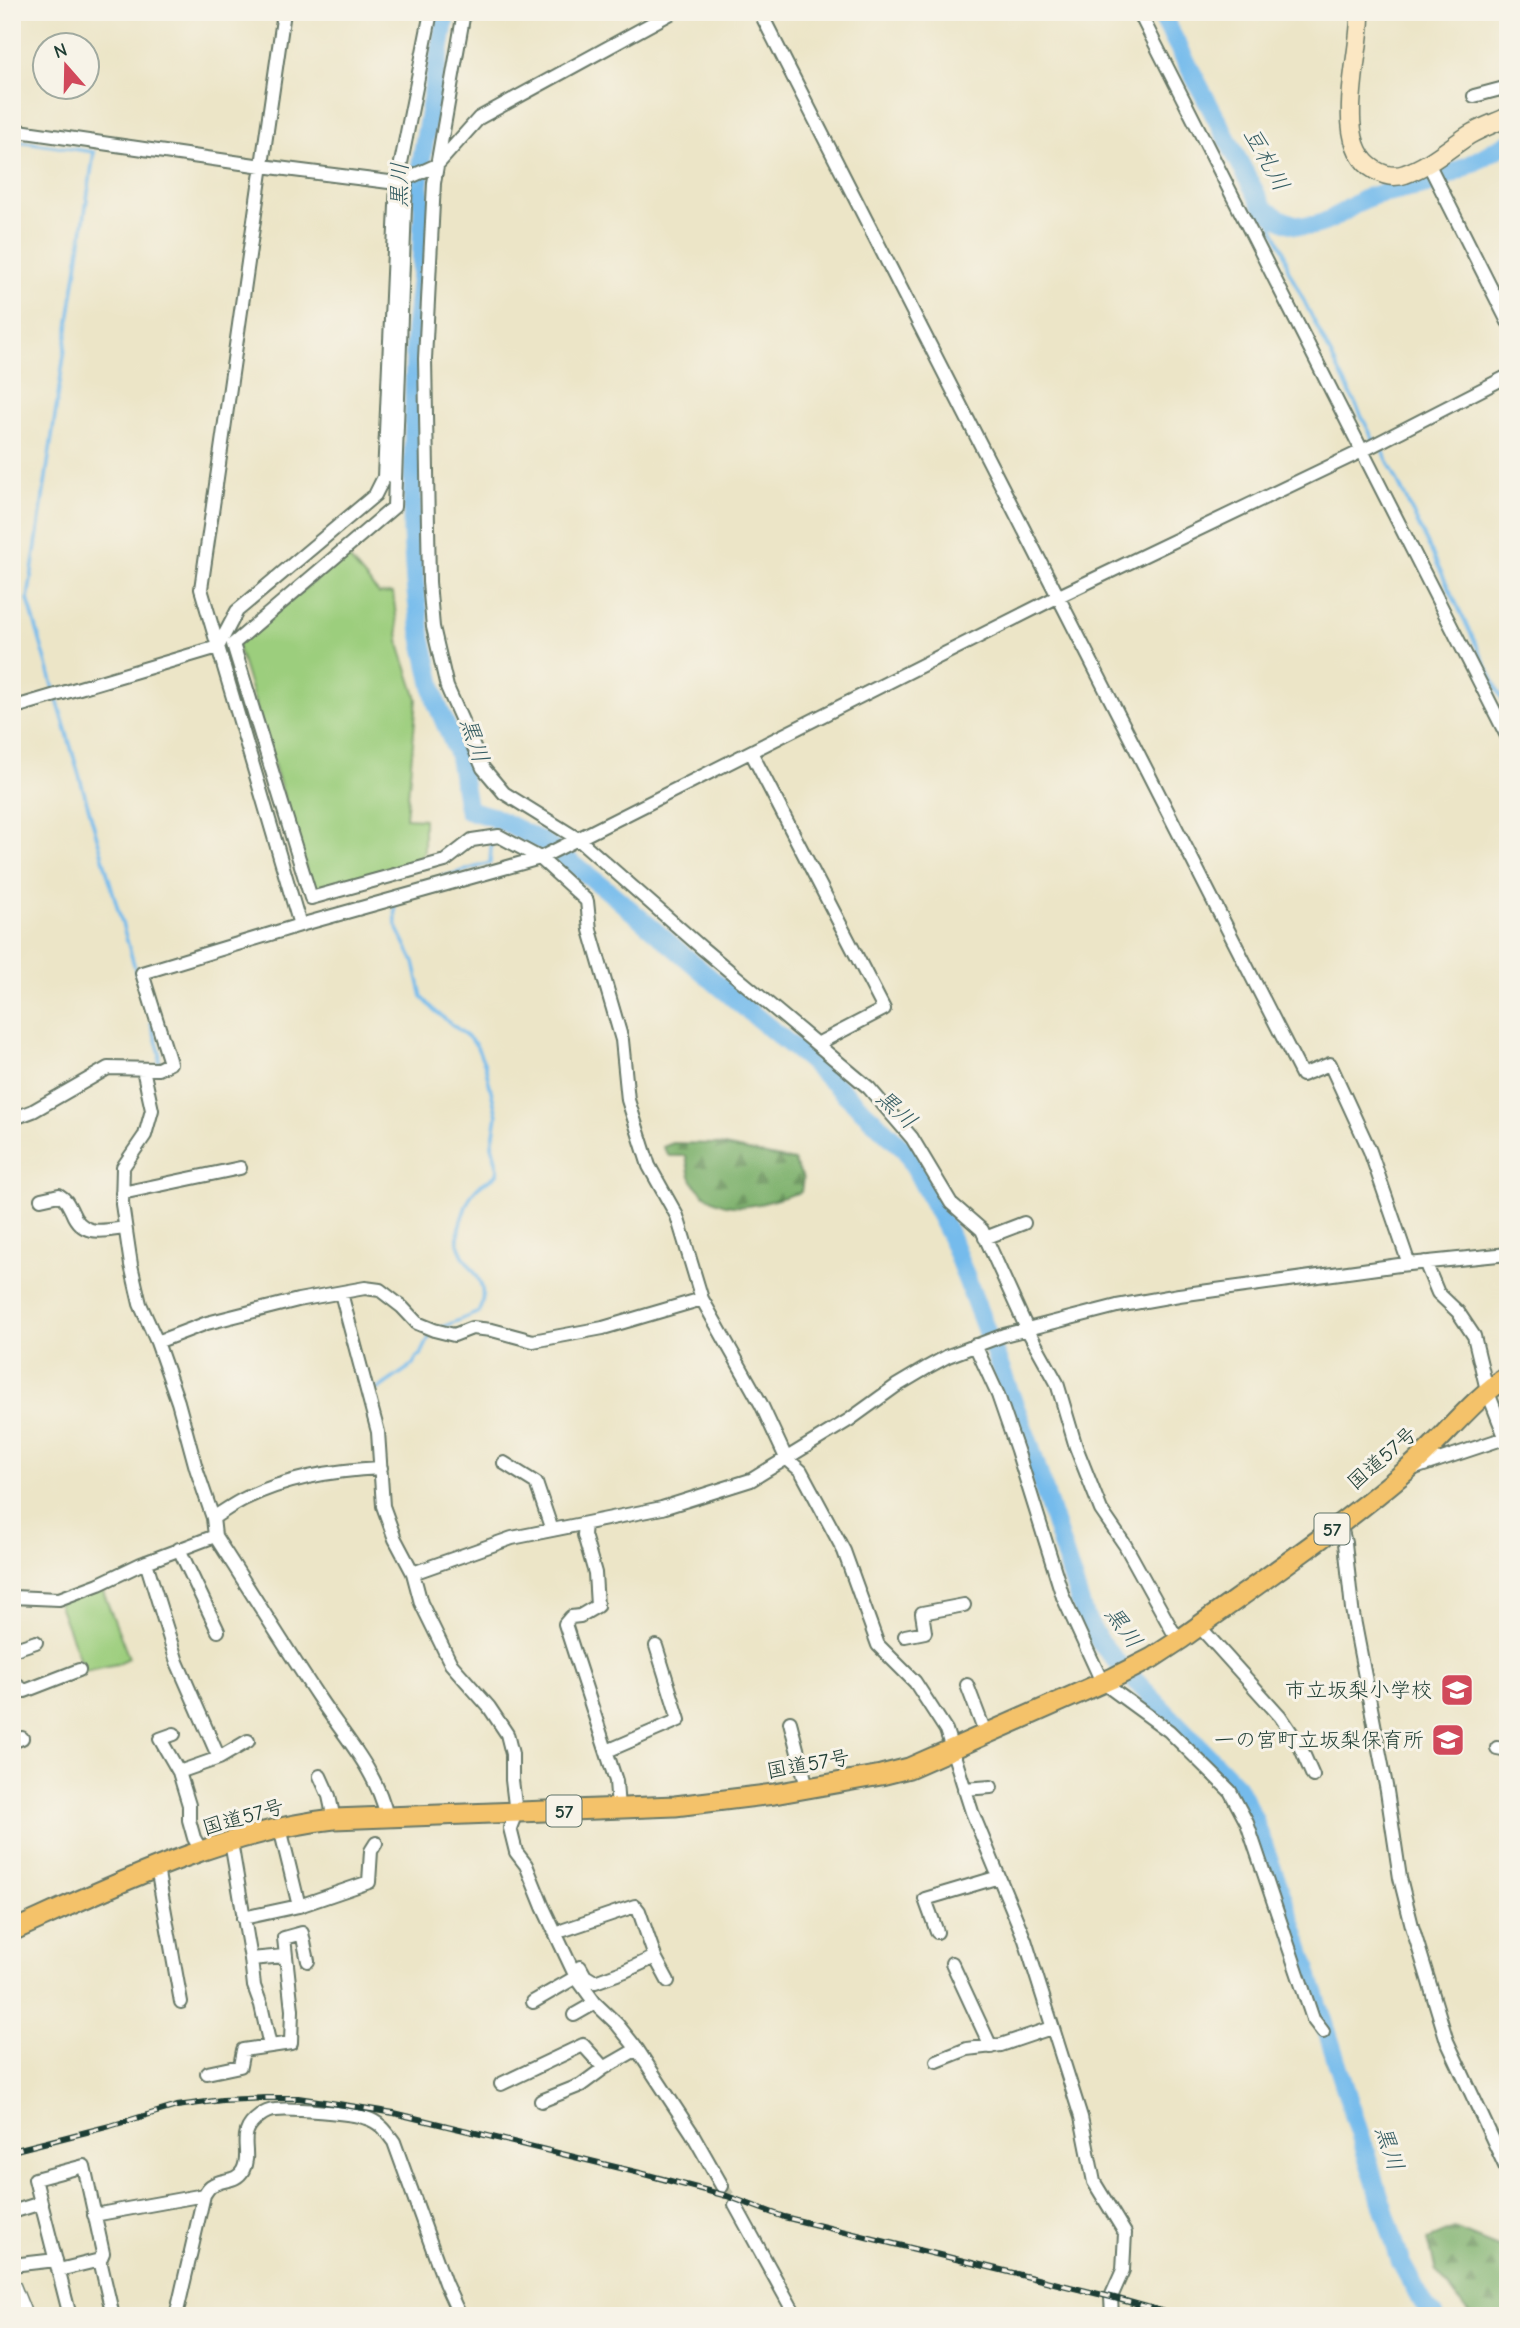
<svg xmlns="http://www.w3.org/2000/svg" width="1520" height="2328" font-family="'Comic Neue','Klee One',sans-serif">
<defs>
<pattern id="forest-firs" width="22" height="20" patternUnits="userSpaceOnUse" patternTransform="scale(1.75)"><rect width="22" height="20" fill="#7db16c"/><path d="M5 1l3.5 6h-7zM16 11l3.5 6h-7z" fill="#66915a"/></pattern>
</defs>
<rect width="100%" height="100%" fill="#f7f3e8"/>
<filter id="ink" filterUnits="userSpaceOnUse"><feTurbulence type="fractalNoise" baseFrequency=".0143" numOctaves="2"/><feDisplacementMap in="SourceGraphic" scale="14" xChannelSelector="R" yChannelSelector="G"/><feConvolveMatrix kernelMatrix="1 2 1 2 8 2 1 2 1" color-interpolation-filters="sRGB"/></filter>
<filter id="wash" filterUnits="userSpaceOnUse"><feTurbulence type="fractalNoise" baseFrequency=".00686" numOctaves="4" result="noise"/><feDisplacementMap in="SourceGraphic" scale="28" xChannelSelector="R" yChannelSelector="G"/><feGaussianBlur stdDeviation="1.57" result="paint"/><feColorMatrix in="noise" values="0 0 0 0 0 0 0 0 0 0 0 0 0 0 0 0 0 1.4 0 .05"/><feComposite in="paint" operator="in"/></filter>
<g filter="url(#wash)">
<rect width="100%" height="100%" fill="#ece5c7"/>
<path fill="#9cce7d" stroke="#5e8658" stroke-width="2" d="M346,555L379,594L393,593L400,647L417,699L406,818L424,819V852L418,863L313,892L237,644Z
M102,1589L129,1658L117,1664L84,1671L58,1602Z"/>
<path fill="url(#forest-firs)" stroke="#4e7750" stroke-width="2" d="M673,1143L715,1144L794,1161L803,1178L801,1192C763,1203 721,1222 693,1182C688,1176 688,1164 686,1156H669L663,1147Z
M1454,2229L1508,2251V2316H1471L1436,2271L1428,2240Z"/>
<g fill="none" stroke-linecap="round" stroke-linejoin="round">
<path stroke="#74bbec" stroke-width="3.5" d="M12,140L94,152L28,599L137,975
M1264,209L1284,251L1288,269L1373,439L1382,449L1508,711
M395,894V891L490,863L493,817
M395,902L396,925L414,962L422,997L435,1011L468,1037L476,1045L485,1065L497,1116L492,1145L498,1169L497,1174C492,1179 484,1182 479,1186C470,1193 466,1205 463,1215C460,1224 457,1232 458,1242C462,1268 493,1276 479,1312L440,1328
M151,1023L160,1053L159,1062
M378,1389L414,1364L417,1357L421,1355L430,1336L434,1333"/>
<path stroke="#74bbec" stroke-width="19" d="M446,12L421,163L419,187L423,208L421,271L415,331L412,533L415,583L421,633L436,702L458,754L468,810L493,817L545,843L606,889L744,1007L809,1060L906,1151L951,1238L1029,1443L1084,1615L1099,1641L1117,1662L1237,1786L1254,1819L1293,1925L1401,2263L1425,2306L1434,2316
M1160,12L1264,209C1278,218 1292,227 1309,226C1333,224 1351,203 1372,196C1389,190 1408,190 1425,185C1454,175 1481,158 1508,143"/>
</g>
</g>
<g filter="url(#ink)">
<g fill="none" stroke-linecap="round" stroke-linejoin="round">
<path stroke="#c3c3aa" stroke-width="12" stroke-dasharray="12 6" stroke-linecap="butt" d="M722,2186L735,2205"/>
<defs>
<path id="minor" d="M284,12L201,589L300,925
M464,12L434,183L425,359L429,582L433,627L447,687L483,768L504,793L578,839L702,948L869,1088L912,1138L951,1203L982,1230L1027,1329L1057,1383L1076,1447L1101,1510L1125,1545L1172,1630L1181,1639
M760,12L1302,1075L1330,1064L1370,1151L1409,1264
M1139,12L1508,738
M1474,96L1508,87
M12,130L262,166L397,183L437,165L479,118L673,12
M1428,163L1508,322
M406,179L394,507L233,644L311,898L445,861L472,840L499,836L540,858L587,901L590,930L622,1040L628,1100L649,1166L677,1216L702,1299L761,1404L786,1458L801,1471L844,1551L878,1645L915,1682L946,1730L972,1812L1025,1940L1081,2117L1094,2182L1125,2233L1123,2270L1111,2297L1112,2316
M12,708L218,647L237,611L375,495L384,477L397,183L431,12
M751,752L884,1009L817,1044
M143,1069L152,1110L145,1135L123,1167L122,1204L131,1265L140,1304L157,1342L178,1402L196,1468L213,1518L215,1536C250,1590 283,1644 319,1698C344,1736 377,1771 387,1817
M12,1119L33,1111L108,1068L158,1069L170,1063L142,973L300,925L540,858L1057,597L1362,451L1508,376
M122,1193L240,1168
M41,1199L59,1195C67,1200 68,1204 72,1212C82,1237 103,1231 125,1228
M985,1238L1024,1223
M1425,1262L1438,1293L1458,1312L1474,1336L1487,1390L1508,1444
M341,1293L378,1432L383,1506L395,1539L413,1573L421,1603L451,1664L489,1707L507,1734L512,1754V1780L516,1813L510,1828L516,1852L526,1865L543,1907L576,1977L595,2003L617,2024L637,2049L692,2133L722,2186
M157,1342L207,1323L298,1300L365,1288L380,1290L402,1307L417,1323L434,1330L454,1335L472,1328L492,1330L533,1341L603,1328L702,1299
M975,1345L998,1395L1017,1450L1063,1597L1102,1682L1169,1731L1230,1791L1247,1823L1313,2019L1323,2032
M504,1463L536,1483L552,1530
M1412,1469L1508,1437
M213,1518C224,1511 235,1503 246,1498C287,1478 336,1470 381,1468
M1340,1523L1345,1543L1352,1609L1387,1791L1400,1878L1412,1926L1447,2041L1508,2172
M585,1524L584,1535L595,1573L597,1606L580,1616L571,1617L565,1624L616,1781L618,1809
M179,1549L218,1631
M146,1562L177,1662L219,1758
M413,1573L512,1538L662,1508L751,1480L849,1420L896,1386L928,1367L948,1356L1004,1335L1117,1306L1179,1295L1399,1265L1508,1254
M12,1597L59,1599L99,1584L141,1564L215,1536
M1199,1626L1280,1716L1299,1744L1313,1776
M905,1636L925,1632L922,1613L964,1605
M12,1650L36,1642
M12,1676L15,1684L25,1691L79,1670
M967,1685L986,1735
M790,1722L807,1787
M174,1734L160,1739L179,1772L219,1758L248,1741
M12,1742L22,1738
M1497,1748L1508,1750
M607,1751L679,1720L656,1646
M179,1772L189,1805V1820L194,1838L202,1852
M320,1776L329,1796L334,1819
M964,1789L991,1787
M231,1842L251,1959L254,1986L261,2005L270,2046
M157,1868L181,2002
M299,1906L369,1882L371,1851L376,1843
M243,1918L299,1906L280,1828
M564,1930L635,1906L639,1911L655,1957L625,1971L595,1982L585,1976L580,1967
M937,1932L925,1899L999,1877
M655,1957L668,1981
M251,1959L284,1956
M952,1963L991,2047
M533,2002L576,1977
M574,2015L595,2003
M937,2061L967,2049L1001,2045L1051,2028
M207,2073L240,2066L243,2050L291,2043L292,2010L284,1938L302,1933L308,1961
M501,2084L583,2045L604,2068L637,2049
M541,2101L581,2085L604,2068
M735,2205L796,2316
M12,2212L41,2203
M94,2215L204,2195
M12,2265L56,2260
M59,2270L100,2260
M70,2316L35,2179L84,2166L103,2253L100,2260L113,2316
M176,2316L204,2195C206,2192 208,2188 211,2186C222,2178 236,2183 243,2170C253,2151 234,2134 260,2116C263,2113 270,2110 275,2110C289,2108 352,2113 366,2118C380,2122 386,2131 394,2142L445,2283L460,2316"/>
<path id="tertiary" d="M12,2286L24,2316"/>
<path id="secondary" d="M1360,12C1362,53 1330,144 1375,170C1385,176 1394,178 1405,174C1429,166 1449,148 1469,135C1481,128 1495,123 1508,117"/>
<path id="trunk" d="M12,1931C112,1886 224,1831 334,1819L675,1806L774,1794L881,1775L909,1768L1113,1678L1152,1658L1181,1639C1257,1584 1336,1531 1407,1470C1443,1440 1469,1402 1508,1376"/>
</defs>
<use href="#minor" stroke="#677867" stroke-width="16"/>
<use href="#tertiary" stroke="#677867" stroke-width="19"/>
<use href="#secondary" stroke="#677867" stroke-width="21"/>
<use href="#trunk" stroke="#677867" stroke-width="23"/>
<use href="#minor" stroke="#fff" stroke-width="12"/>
<use href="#tertiary" stroke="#fff" stroke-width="16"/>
<use href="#secondary" stroke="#fbe7c3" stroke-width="18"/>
<use href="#trunk" stroke="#f4c26a" stroke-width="19"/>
<defs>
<path id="rail" d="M12,2151L110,2126L177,2106L222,2100L267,2098H298L338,2104L394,2113L644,2174L727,2196L784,2217L1111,2297L1179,2316"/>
</defs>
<use href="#rail" stroke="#1f3d34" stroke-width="6"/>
<use href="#rail" stroke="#f7f3e8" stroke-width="3.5" stroke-dasharray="10" stroke-linecap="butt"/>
</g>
</g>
<defs>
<symbol id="school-square" viewBox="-11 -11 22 22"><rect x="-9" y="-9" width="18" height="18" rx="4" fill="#d1495b" stroke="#f7f3e8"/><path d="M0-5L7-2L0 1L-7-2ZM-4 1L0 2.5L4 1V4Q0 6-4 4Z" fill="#fff"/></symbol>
</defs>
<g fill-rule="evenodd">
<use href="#school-square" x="1438" y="1671" width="38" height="38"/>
<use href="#school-square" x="1429" y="1721" width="38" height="38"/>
</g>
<g text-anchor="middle" stroke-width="6" stroke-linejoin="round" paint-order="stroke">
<g fill="#f7f3e8" stroke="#60746a" stroke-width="2">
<rect x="1314.5" y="1513.5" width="35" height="31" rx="5"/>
<rect x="546.5" y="1795.5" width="35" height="31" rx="5"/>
</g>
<g font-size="19" font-weight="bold" fill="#1f3d34">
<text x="1332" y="1536">57</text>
<text x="564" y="1818">57</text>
</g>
<g font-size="21" fill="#1f3d34" stroke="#f7f3e8">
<text transform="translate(1382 1458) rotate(-41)" y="7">国道57号</text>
<text transform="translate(808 1764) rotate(-10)" y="7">国道57号</text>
<text transform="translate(243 1817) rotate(-16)" y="7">国道57号</text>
</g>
<g font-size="21" fill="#1f3d34" stroke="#f7f3e8" text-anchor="end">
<text x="1432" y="1697">市立坂梨小学校</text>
<text x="1424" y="1747">一の宮町立坂梨保育所</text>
</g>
<g font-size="23" font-style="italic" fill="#345c62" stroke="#f7f3e8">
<text transform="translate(1267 159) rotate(61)" y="8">豆札川</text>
<text transform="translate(399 185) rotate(-89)" y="8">黒川</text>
<text transform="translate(475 740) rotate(72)" y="8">黒川</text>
<text transform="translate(897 1109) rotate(43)" y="8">黒川</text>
<text transform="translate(1124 1627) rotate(54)" y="8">黒川</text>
<text transform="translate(1390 2148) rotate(72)" y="8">黒川</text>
</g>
</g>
<rect width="1520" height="2328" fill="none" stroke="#f7f3e8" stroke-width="42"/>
<g transform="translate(66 66) rotate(340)"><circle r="33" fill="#f7f3e8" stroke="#a1aaa0" stroke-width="2"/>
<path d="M0-5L12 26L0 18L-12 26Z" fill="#d1495b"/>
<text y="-10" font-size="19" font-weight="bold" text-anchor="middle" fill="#1f3d34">N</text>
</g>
</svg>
